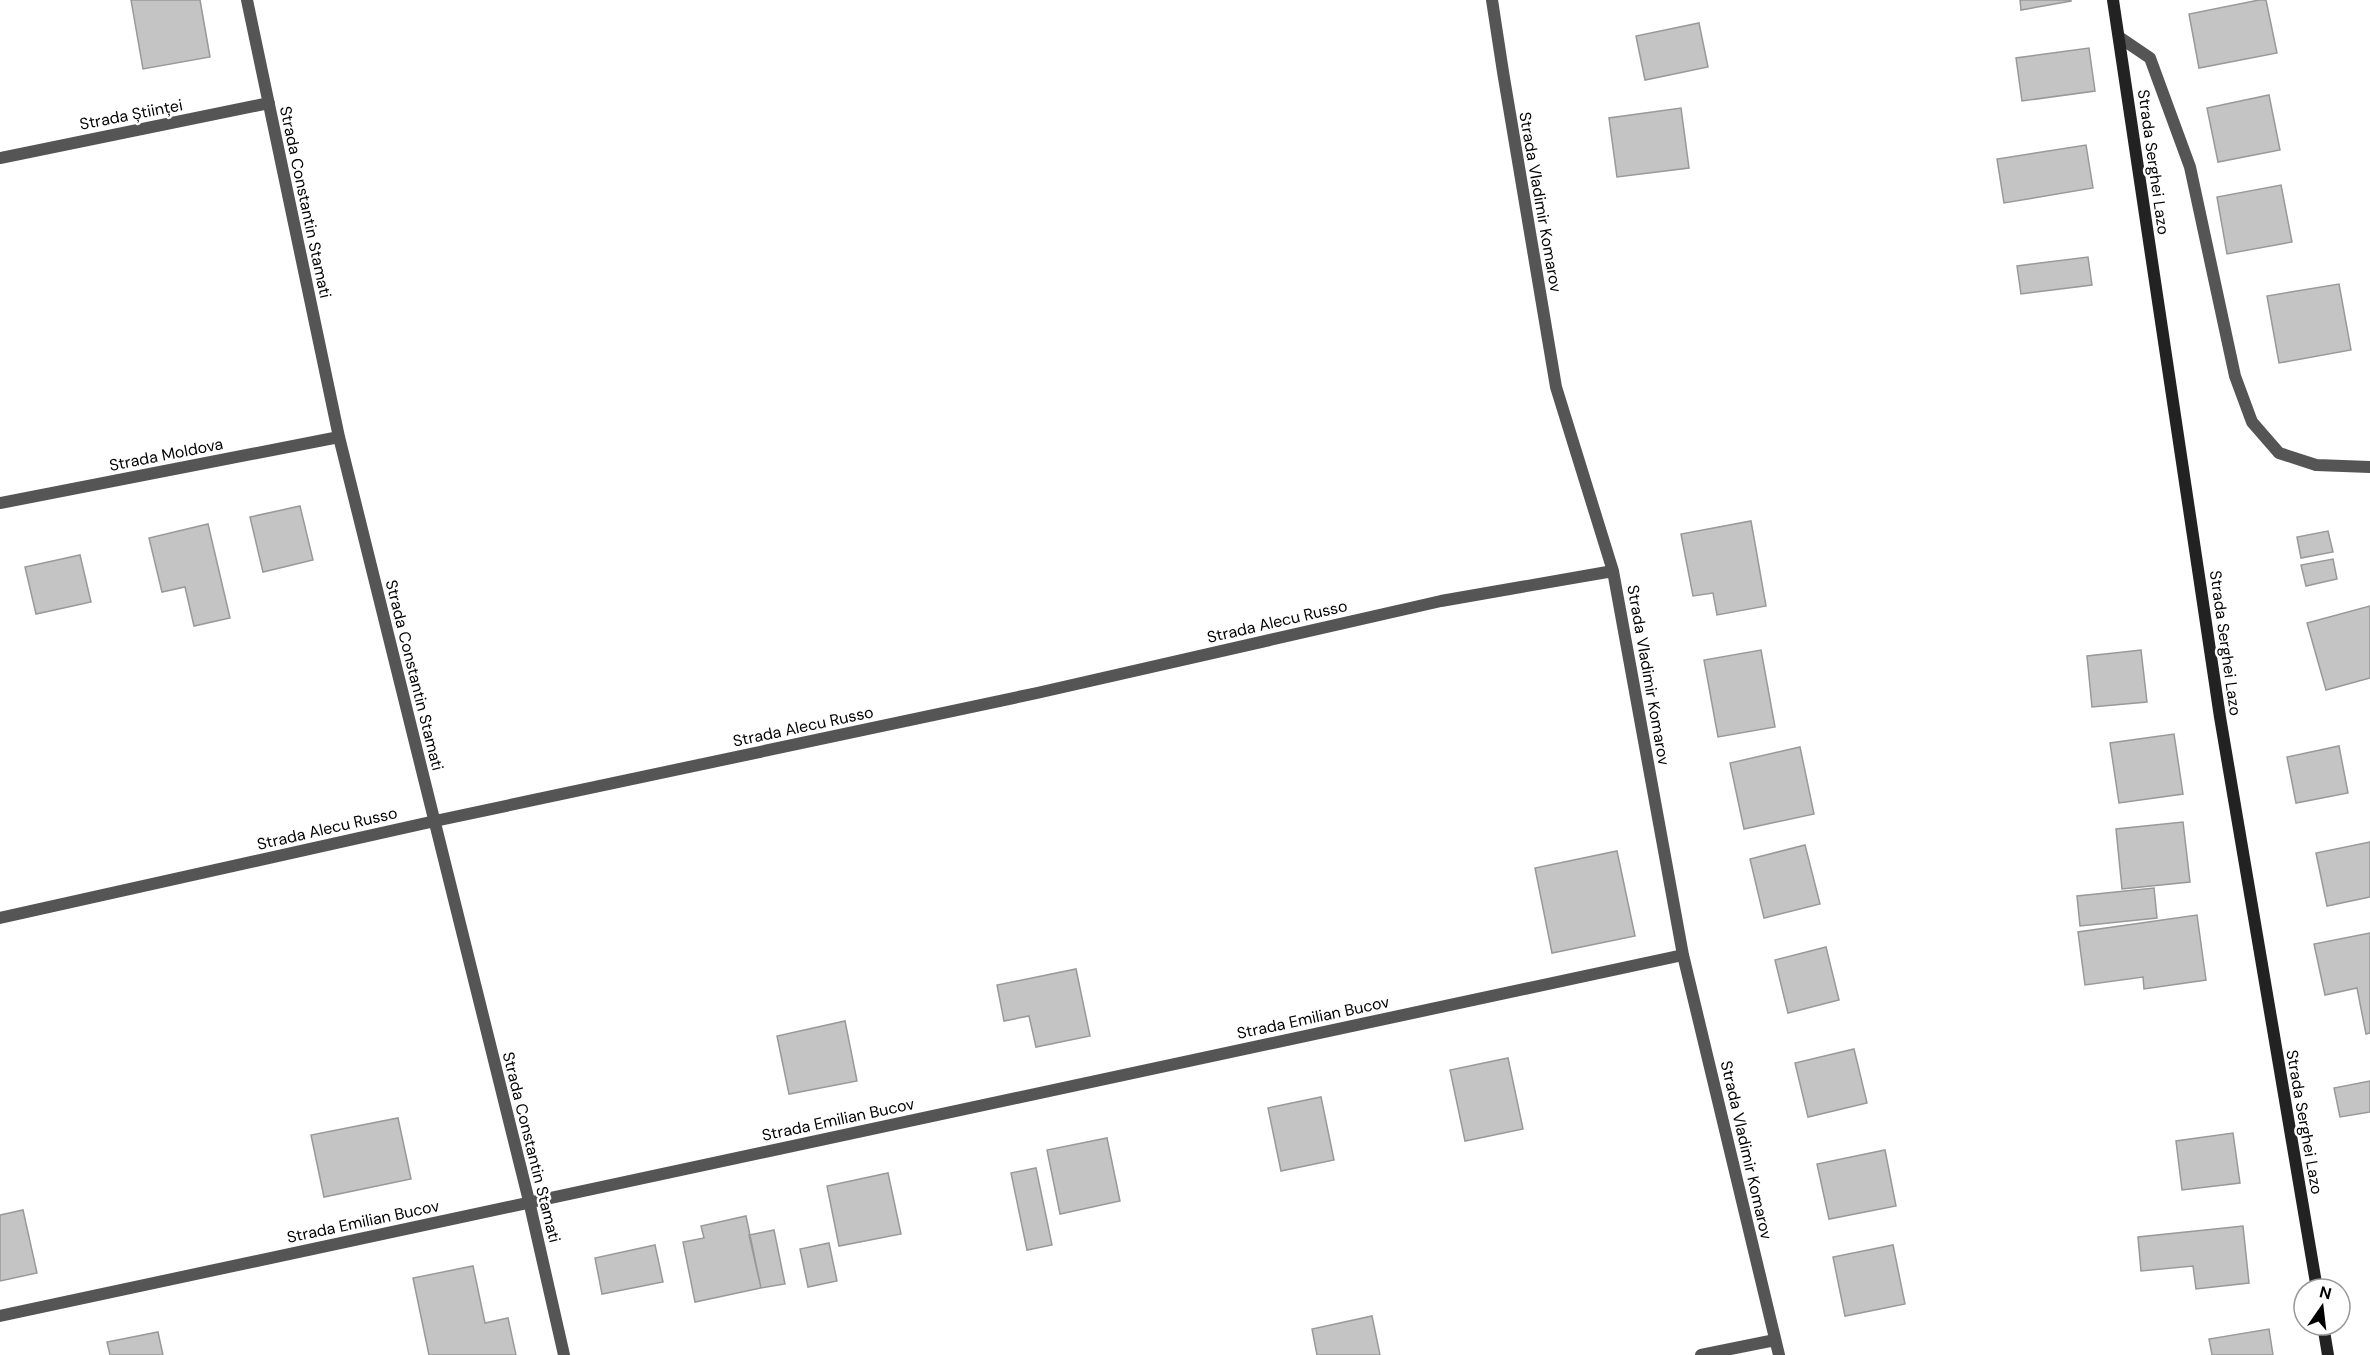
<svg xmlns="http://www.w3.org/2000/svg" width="2370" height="1355" font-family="'DM Sans',sans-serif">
<rect width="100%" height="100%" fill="#fff"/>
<path fill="#c4c4c4" stroke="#999" stroke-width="1.5" d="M131,0H200L210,57L143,69Z
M2020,0H2071V1L2021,10Z
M2259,0H2266L2277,53L2199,68L2189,14Z
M1699,23L1708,67L1645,80L1636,36Z
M2089,48L2095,91L2022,101L2016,58Z
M2269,95L2280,150L2218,162L2207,108Z
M1681,108L1689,168L1617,177L1609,118Z
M2086,145L2093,188L2004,203L1997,159Z
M2281,185L2292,242L2227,254L2217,197Z
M2088,257L2092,285L2021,294L2017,266Z
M2339,284L2351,350L2279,363L2267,296Z
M300,506L313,560L263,572L250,517Z
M1751,521L1766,606L1717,615L1713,593L1693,596L1681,534Z
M208,524L230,618L194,626L185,587L162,592L149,538Z
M2328,531L2333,552L2301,558L2297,537Z
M80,555L91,602L36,614L25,567Z
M2333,559L2337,579L2306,586L2301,565Z
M2370,606V678L2326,690L2307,623Z
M1761,650L1775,727L1718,737L1704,660Z
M2141,650L2147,702L2092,707L2087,656Z
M2174,734L2183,794L2119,803L2110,743Z
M2339,746L2348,793L2296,803L2287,757Z
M1800,747L1814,814L1744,829L1730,763Z
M2183,822L2190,882L2122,889L2116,829Z
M2370,842V897L2327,906L2316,853Z
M1805,845L1820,904L1764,918L1750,859Z
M1617,851L1635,936L1552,953L1535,868Z
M2154,888L2157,918L2080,926L2077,896Z
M2197,915L2206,980L2144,989L2143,977L2085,985L2078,932Z
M2370,933V1033L2366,1034L2357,988L2325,995L2314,944Z
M1826,947L1839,1000L1788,1013L1775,960Z
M1076,969L1090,1036L1036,1047L1029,1016L1004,1021L997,985Z
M845,1021L857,1081L789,1094L777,1036Z
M1854,1049L1867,1103L1808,1117L1795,1063Z
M1508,1058L1523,1129L1465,1141L1450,1070Z
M2370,1081V1112L2340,1117L2334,1088Z
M1321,1097L1334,1160L1281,1171L1268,1108Z
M398,1118L411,1179L324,1197L311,1135Z
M2233,1133L2240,1183L2182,1190L2176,1141Z
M1107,1138L1120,1201L1060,1214L1047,1150Z
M1885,1150L1896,1206L1829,1219L1817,1164Z
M1036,1168L1052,1245L1027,1250L1011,1173Z
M888,1173L901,1234L839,1246L827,1186Z
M23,1210L37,1273L0,1281V1215Z
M746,1216L761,1288L695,1302L683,1242L704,1238L701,1226Z
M2243,1226L2249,1283L2196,1289L2193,1266L2141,1271L2138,1237Z
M774,1230L785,1284L761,1288L749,1235Z
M829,1243L837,1281L808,1287L800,1249Z
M655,1245L663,1282L602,1294L595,1258Z
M1893,1245L1905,1304L1845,1316L1833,1257Z
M473,1266L485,1323L508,1318L516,1355H429L413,1278Z
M1372,1316L1380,1355H1317L1312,1329Z
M2269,1329L2273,1355H2212L2209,1339Z
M158,1332L163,1355H110L107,1342Z"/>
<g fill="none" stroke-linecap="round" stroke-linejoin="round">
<path stroke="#555" stroke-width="12" d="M247,0L339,437L529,1201L564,1355
M1492,0L1503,72L1556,387L1613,571L1683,955L1779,1355
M2119,37L2150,58L2190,167L2235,376L2252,422L2279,453L2316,465L2370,467
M0,158L269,103
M0,503L339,437
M0,918L435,821L1037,693L1441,601L1613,571
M0,1316L1683,955
M1701,1355L1775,1340"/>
<path stroke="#222" stroke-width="12" d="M2113,0L2220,717L2317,1289
M2323,1325L2328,1355"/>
</g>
<g text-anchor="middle" stroke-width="5" stroke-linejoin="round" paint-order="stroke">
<g font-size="16" fill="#000" stroke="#fff">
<text transform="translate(131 114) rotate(-11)" y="6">Strada Științei</text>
<text transform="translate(2154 162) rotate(82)" y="6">Strada Serghei Lazo</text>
<text transform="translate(306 202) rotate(78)" y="6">Strada Constantin Stamati</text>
<text transform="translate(1541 202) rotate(80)" y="6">Strada Vladimir Komarov</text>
<text transform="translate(166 454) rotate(-11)" y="6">Strada Moldova</text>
<text transform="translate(1277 621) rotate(-13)" y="6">Strada Alecu Russo</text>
<text transform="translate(2226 643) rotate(82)" y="6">Strada Serghei Lazo</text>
<text transform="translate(415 675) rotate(76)" y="6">Strada Constantin Stamati</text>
<text transform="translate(1649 675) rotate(80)" y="6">Strada Vladimir Komarov</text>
<text transform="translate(803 726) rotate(-12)" y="6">Strada Alecu Russo</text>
<text transform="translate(327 828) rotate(-13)" y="6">Strada Alecu Russo</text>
<text transform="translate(1313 1017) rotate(-12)" y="6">Strada Emilian Bucov</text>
<text transform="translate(838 1119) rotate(-12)" y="6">Strada Emilian Bucov</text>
<text transform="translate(2305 1122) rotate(80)" y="6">Strada Serghei Lazo</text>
<text transform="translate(532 1147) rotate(76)" y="6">Strada Constantin Stamati</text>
<text transform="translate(1747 1150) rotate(77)" y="6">Strada Vladimir Komarov</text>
<text transform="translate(363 1221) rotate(-12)" y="6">Strada Emilian Bucov</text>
</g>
</g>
<g transform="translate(2322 1307) rotate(14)"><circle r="28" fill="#ffffff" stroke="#999999" stroke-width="1.5"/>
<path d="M0-4.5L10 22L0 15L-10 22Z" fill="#000000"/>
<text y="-9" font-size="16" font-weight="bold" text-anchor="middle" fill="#000000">N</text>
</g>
</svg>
